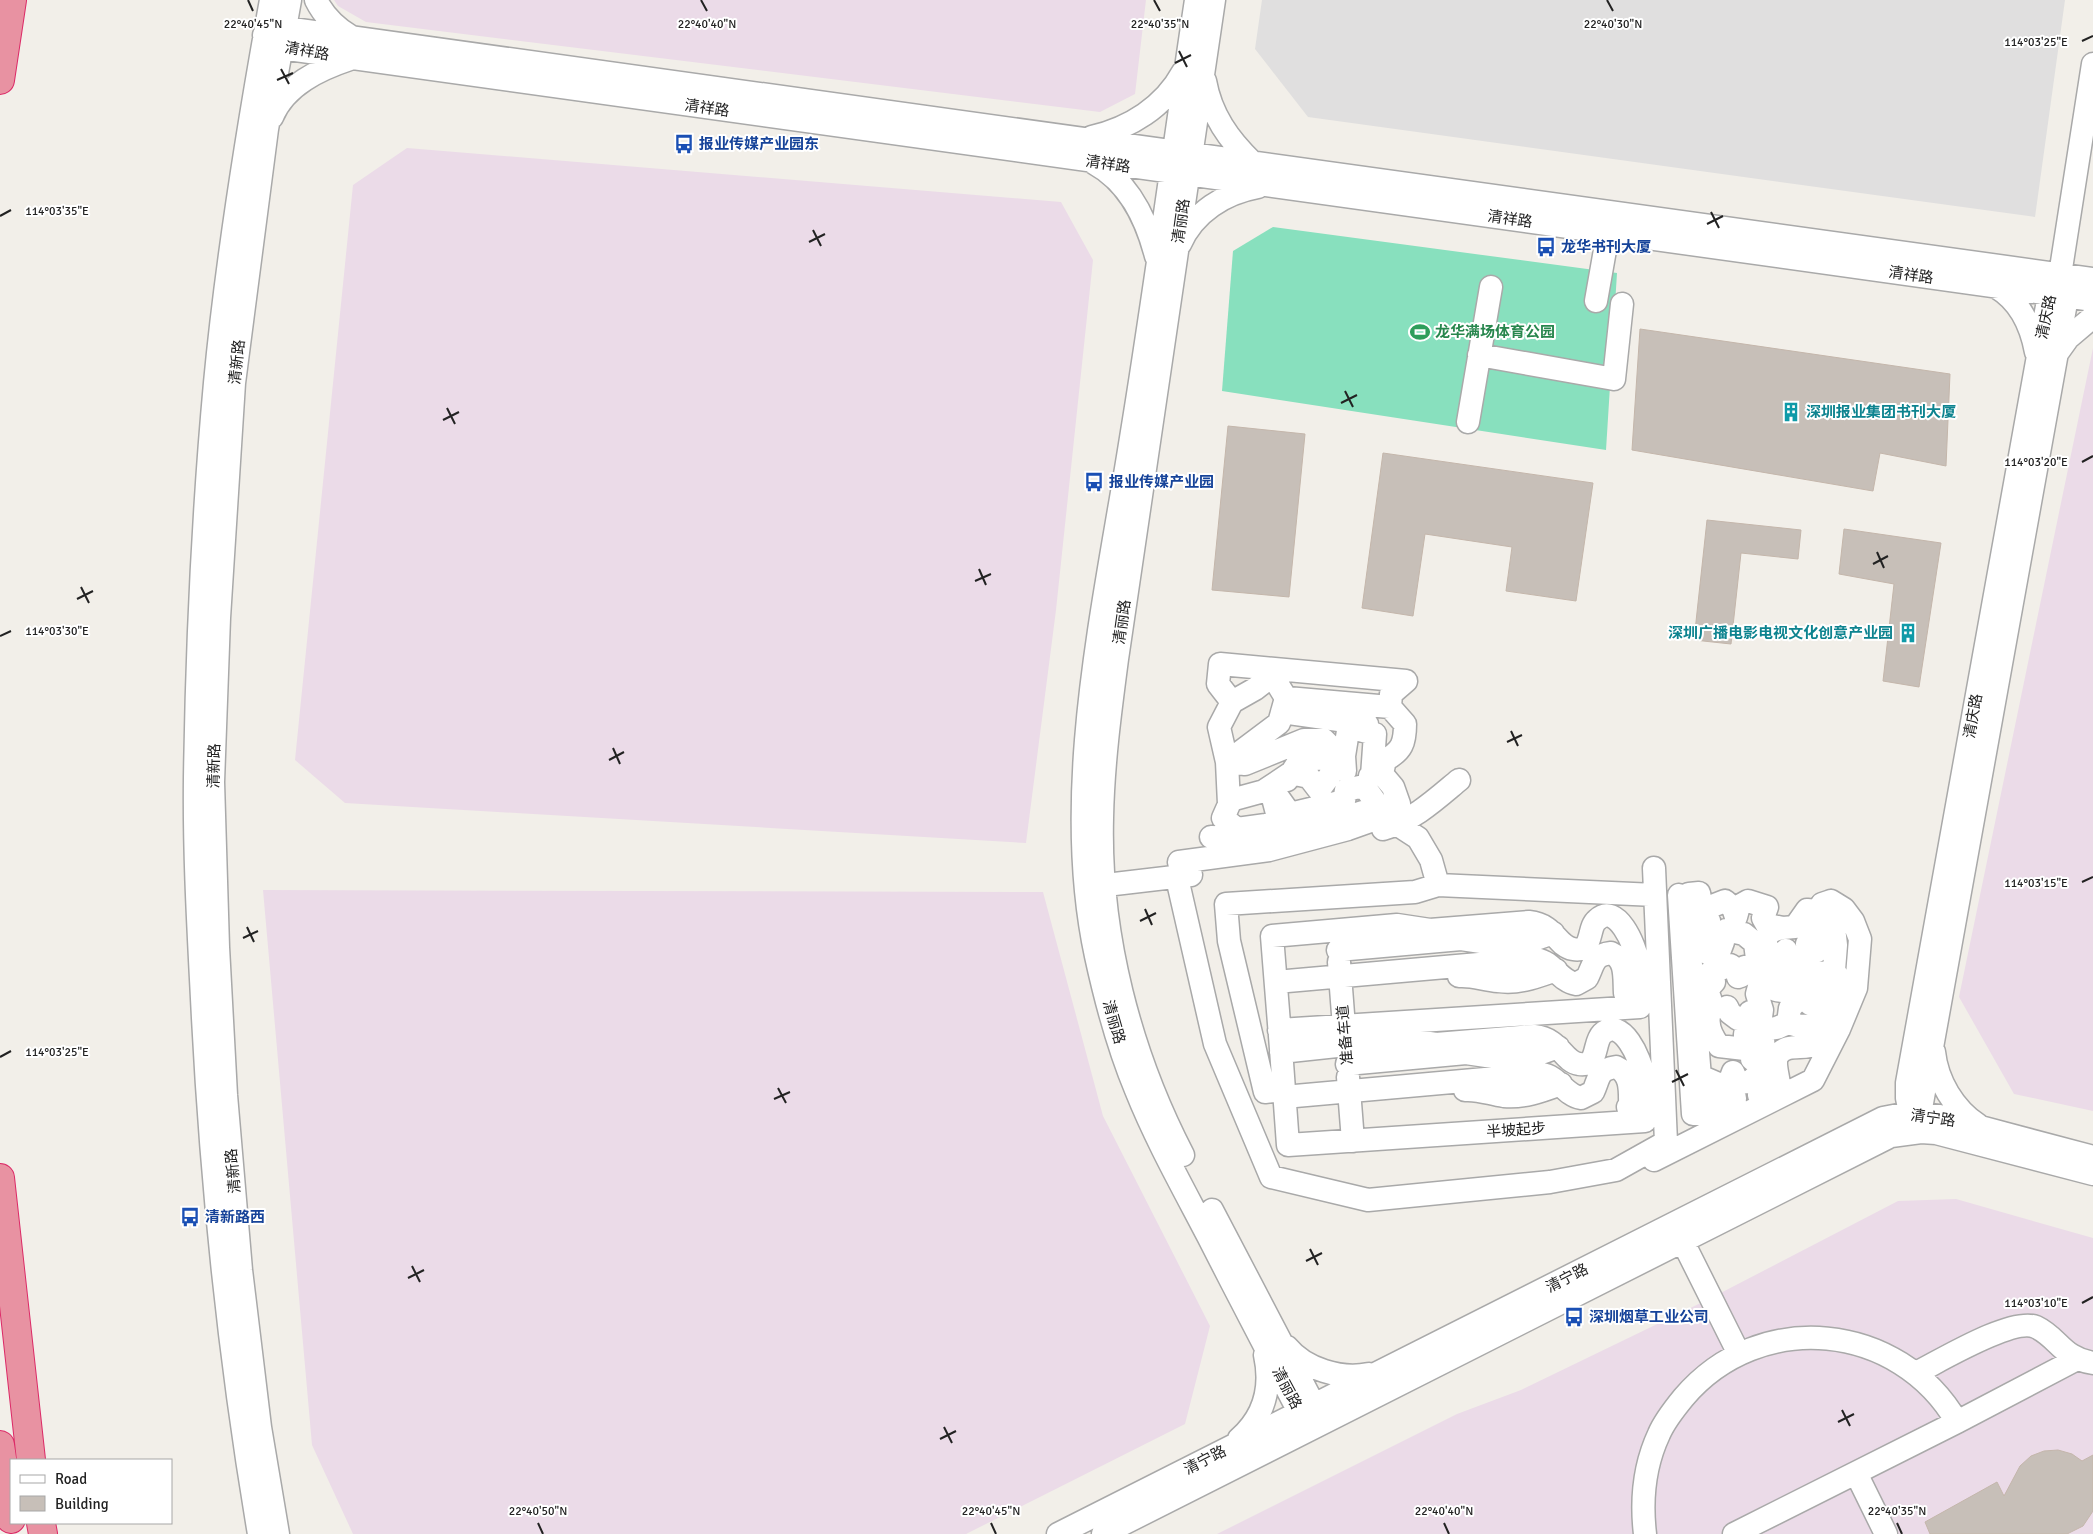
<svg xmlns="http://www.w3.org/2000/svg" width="2093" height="1534" font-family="Signika,'Noto Sans SC',sans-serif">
<rect width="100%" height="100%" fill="#f2efe9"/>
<path fill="#e0dfdf" d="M1262,0H2065L2035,217L1308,117L1255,49Z"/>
<path fill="#ebdbe8" d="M334,0H1146L1135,94L1100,112L366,22L338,6Z
M407,148L1061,202L1093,260L1056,610L1026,843L345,803L295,760L353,185Z
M2093,348V1111L2014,1094L1959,997Z
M263,890L1043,892L1103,1116L1210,1326L1185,1424L966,1534H353L312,1445Z
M1956,1199L2093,1238V1534H1217L1457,1414L1521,1390L1711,1298L1898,1201Z"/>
<path fill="#88e0be" d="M1273,227L1617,273L1606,450L1222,391L1233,251Z"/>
<path fill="#c7bfb8" stroke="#c4b6ab" d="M1640,329L1950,374L1946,466L1880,453L1873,491L1632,450Z
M1228,426L1305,434L1289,597L1212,590Z
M1383,453L1593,483L1576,601L1506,591L1512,547L1425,534L1413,616L1362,608Z
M1707,520L1801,530L1798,559L1741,553L1731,644L1694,640Z
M1844,529L1941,543L1919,687L1883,681L1894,584L1839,574Z
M2058,1450L2072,1454L2082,1461L2093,1455V1511L2083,1526L2067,1534H1930L1925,1522L1997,1482L2004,1496L2020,1466L2031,1456L2044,1451Z"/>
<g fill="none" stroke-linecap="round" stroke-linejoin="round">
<defs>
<path id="minor" d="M316,0C324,16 335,27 350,36
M1196,0C1174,146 1155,292 1131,438C1105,603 1060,790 1096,956C1106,1002 1118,1047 1136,1090C1156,1140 1183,1188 1208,1236C1238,1295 1269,1354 1299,1412L1316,1426
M264,35L281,48L2093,300
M264,35L285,28L2093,279
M1205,81C1211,115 1229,140 1253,163
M272,117C285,85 320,69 350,59
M1092,137C1130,128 1164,107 1183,72
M1094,163C1129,182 1146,218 1156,256
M1180,244C1194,212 1225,193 1258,187
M1996,287C2020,301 2031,325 2036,352
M1596,301L1608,233
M2058,352L2068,338L2093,317
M1479,355L1614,379L1622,304
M1468,422L1491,287
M1287,698L1390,707
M1282,712L1367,724
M1345,771L1344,756L1348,731L1356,729L1375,734L1372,776H1370
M1287,780L1299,761L1332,757
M1229,804L1227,762L1219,727L1232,702
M1398,825L1418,838L1431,860L1438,885L1655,895
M1383,829C1414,820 1435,800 1459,780
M1179,862L1269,850L1348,829L1396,812L1399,804L1393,787L1382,774L1385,760C1402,751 1405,743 1405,724L1390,707L1391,694L1406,681L1220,664L1218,684L1232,702L1255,689L1268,679L1275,680L1286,698L1279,723L1227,762L1245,764L1304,740H1324L1333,749L1331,774L1319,790L1309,777L1291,773L1264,791L1231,800L1223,818L1237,829L1266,825L1279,821L1273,798L1278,797L1290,814L1344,801L1346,790L1364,786L1379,807L1308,829L1246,838L1211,837
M1177,878L1215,1044L1271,1177L1368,1200L1550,1182L1616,1170L1666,1142L1654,868
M1089,887L1191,875
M1679,895L1693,1114L1734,1111L1735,1098L1713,1101L1706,1100L1701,1090L1686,902L1689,894L1699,893L1702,910L1709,921C1702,931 1698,946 1709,954L1720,950L1723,942L1722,933L1726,930L1744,934L1755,943L1760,983L1757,994L1762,1010L1761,1017L1750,1012L1748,1016L1738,1019L1730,1013L1727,1007
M1822,904L1831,901L1836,945L1834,970
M1702,910L1725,901L1733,908L1736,917L1739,906L1748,901L1767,907L1763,918L1767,925L1783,928C1774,930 1769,931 1765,940L1772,963C1768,970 1767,986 1776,990C1779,991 1785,991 1789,992L1793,997L1794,1004L1790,1008L1788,1023C1785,1024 1780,1027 1776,1028C1764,1031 1754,1021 1745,1034V1049L1719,1046C1713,1038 1707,1026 1709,1016C1710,1013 1711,1010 1712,1008C1713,997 1702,994 1714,982
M1783,928L1795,927L1807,910L1818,911L1815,921L1816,938L1807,944L1811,945L1817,951
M1338,950L1461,939L1495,944L1530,941L1553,933
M1339,962L1345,1040
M1706,975L1730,965L1736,969L1738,977L1741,976L1745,967L1776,963L1786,950L1788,960L1791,963L1803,962L1808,957L1807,944
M1459,976C1473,975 1484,980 1498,981C1519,984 1536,977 1556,970
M1276,982L1536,959C1554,962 1559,981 1576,984L1587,978C1594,964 1593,955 1611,953C1627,960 1624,978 1625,993
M1788,1023C1821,1036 1855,1002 1834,970L1824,973
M1279,1030L1640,1007C1639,992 1640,976 1638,961C1635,946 1617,901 1597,920C1587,928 1594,953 1573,949C1556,946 1556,925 1529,922L1430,930L1397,925L1272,936C1278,1006 1283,1075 1288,1145L1645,1121C1645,1106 1645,1090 1643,1075C1641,1060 1622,1015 1602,1034C1593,1043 1599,1067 1579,1064C1562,1061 1561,1039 1534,1036L1436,1044L1402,1039L1281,1052
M1934,1052C1937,1081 1954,1109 1978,1125
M1347,1064L1466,1053L1500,1058L1536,1055L1558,1047
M1700,1076L1721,1085L1730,1080L1733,1072L1737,1081C1744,1084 1749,1083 1755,1077L1761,1083H1765L1767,1077L1766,1070L1752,1059V1057L1761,1056L1764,1053L1763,1038L1758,1026
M1348,1077L1353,1141
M1284,1090L1265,1092L1229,941L1226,904L1415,892L1438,885
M1465,1090C1479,1089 1490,1094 1504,1096C1524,1098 1542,1091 1561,1084
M1759,1095L1771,1093L1779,1086C1779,1077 1773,1063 1778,1055C1790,1038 1818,1058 1822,1032C1822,1027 1824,1022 1823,1017C1821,1009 1817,1006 1810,1004L1821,998L1820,980L1824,973C1815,972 1812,971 1805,976L1803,985L1796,973L1792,972L1771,982
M1284,1097L1541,1074C1559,1076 1564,1095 1581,1098L1593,1092C1600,1077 1597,1070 1616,1067C1632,1074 1630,1092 1630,1107H1628
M1913,1127L1907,1098V1083L2049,295L2060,275L2093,64
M1916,1129L1920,1114L2067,297L2062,283
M1183,1155C1130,1053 1099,934 1102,818C1103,765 1110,712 1117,659L1214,0
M1654,1160L1813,1080L1839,1029L1856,988L1860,939L1853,921L1844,909L1831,901
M1212,1210L1314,1405L1316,1426
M1676,1228L1739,1354
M1287,1347C1305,1369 1341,1380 1369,1374
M1916,1373C1940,1361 2012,1317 2036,1327C2059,1338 2062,1358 2093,1363
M1239,1439C1264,1417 1272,1387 1265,1355
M1856,1473L1886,1534
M259,1534C230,1363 212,1191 203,1018C199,938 194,858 195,778C197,647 203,514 215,383C227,255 248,127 271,0
M278,1534L260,1427L241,1270L226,1095L218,947L213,782L219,618L234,383L267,129L290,0
M1058,1534L1883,1118L1909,1113L1939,1116L2093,1157
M1103,1534L1891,1136L1921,1132L1936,1133L2093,1174
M1645,1534C1641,1500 1644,1466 1659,1434C1665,1420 1675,1408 1684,1397C1760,1308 1899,1322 1957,1422
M1734,1534L1957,1422L2077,1359"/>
<path id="highway" d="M0,80L12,0
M0,1178L31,1460
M0,1445L11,1519
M41,1523L43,1534"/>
</defs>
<use href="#minor" stroke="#a9a9a9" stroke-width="25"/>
<use href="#highway" stroke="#dc2a67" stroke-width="30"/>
<use href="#minor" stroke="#fff" stroke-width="22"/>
<use href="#highway" stroke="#e892a2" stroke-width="28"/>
</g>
<path fill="none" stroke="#222" stroke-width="2" d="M248,0L253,11M701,0L707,11M1154,0L1160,11M1607,0L1613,11M2082,41L2093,36M1179,51L1187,67M1175,63L1191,55M281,69L289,84M277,80L293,73M1711,212L1719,228M0,216L11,210M1707,224L1723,216M813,230L821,246M809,242L825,234M1345,391L1353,407M1341,403L1357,395M447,408L455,424M443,420L459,412M2082,462L2093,456M1877,552L1884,568M1873,564L1888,556M979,569L986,585M975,581L991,574M81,587L89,603M77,599L93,591M0,636L11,631M1511,731L1518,746M1507,742L1522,735M613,748L620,764M609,760L624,752M2082,882L2093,877M1145,909L1152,925M1140,921L1156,913M247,927L254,942M243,938L258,931M0,1057L11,1051M1676,1070L1684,1086M1672,1082L1688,1074M778,1088L786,1103M774,1099L790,1092M1310,1249L1318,1265M1306,1261L1322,1253M412,1266L420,1282M408,1278L424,1270M2082,1303L2093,1297M1842,1410L1850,1426M1838,1422L1854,1414M944,1427L952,1443M940,1439L956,1431M538,1523L543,1534M991,1523L996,1534M1444,1523L1449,1534M1897,1523L1902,1534"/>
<defs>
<symbol id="bus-bare" viewBox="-9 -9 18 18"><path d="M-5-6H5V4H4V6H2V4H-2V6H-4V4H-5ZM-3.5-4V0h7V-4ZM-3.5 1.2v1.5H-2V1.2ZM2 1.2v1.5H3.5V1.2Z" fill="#1a4fb4" stroke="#fff" stroke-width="2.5" paint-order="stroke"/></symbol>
<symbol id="stadium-bare" viewBox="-9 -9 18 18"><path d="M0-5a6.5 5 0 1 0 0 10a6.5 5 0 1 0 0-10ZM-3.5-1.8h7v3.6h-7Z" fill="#2e9e5b" stroke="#fff" stroke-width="2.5" paint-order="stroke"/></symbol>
<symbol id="building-bare" viewBox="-9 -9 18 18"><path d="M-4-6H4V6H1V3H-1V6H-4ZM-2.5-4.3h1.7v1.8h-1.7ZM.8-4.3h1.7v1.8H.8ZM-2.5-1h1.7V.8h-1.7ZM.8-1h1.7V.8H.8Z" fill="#0f9aa8" stroke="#fff" stroke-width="2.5" paint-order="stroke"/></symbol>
</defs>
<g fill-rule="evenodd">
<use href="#bus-bare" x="670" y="130" width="28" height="28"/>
<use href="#bus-bare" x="1532" y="233" width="28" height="28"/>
<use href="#stadium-bare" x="1406" y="318" width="28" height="28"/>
<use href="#building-bare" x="1777" y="398" width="28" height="28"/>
<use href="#bus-bare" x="1080" y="468" width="28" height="28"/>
<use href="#building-bare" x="1894" y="619" width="28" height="28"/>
<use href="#bus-bare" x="176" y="1203" width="28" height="28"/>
<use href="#bus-bare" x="1560" y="1303" width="28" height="28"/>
</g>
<g text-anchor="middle" stroke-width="4" stroke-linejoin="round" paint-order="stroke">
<g font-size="15" fill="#222" stroke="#fff">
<text transform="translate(307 51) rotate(10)" y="5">清祥路</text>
<text transform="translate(707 108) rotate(8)" y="5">清祥路</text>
<text transform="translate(1108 164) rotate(8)" y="5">清祥路</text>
<text transform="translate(1510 219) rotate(8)" y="5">清祥路</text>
<text transform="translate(1181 221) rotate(-82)" y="5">清丽路</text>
<text transform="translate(1911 275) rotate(8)" y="5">清祥路</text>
<text transform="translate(2046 317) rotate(-78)" y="5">清庆路</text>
<text transform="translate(237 362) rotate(-84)" y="5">清新路</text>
<text transform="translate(1122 622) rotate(-82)" y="5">清丽路</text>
<text transform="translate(1973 716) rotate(-80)" y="5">清庆路</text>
<text transform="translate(214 766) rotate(-89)" y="5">清新路</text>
<text transform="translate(1114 1022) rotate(74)" y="5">清丽路</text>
<text transform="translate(1345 1035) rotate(-95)" y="5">准备车道</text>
<text transform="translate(1933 1118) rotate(8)" y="5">清宁路</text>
<text transform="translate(1516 1130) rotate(-4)" y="5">半坡起步</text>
<text transform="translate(233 1171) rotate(-95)" y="5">清新路</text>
<text transform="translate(1567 1278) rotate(-27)" y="5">清宁路</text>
<text transform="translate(1287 1388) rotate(62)" y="5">清丽路</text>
<text transform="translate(1205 1460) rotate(-27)" y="5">清宁路</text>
</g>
<g font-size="15" font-weight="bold" fill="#164399" stroke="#fff" text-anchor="start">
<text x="699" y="149">报业传媒产业园东</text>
<text x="1561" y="252">龙华书刊大厦</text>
<text x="1109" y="487">报业传媒产业园</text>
<text x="205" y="1222">清新路西</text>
<text x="1589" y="1322">深圳烟草工业公司</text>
</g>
<g font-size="15" font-weight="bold" fill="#27864d" stroke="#fff" text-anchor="start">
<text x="1435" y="337">龙华满场体育公园</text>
</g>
<g font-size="15" font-weight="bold" fill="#0d838f" stroke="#fff" text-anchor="start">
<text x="1806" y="417">深圳报业集团书刊大厦</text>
<text x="1893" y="638" text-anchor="end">深圳广播电影电视文化创意产业园</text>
</g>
</g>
<g font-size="12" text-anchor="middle" fill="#222" stroke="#fff" stroke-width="4" stroke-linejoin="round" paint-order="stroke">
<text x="253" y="28">22°40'45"N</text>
<text x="707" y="28">22°40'40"N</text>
<text x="1160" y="28">22°40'35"N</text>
<text x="1613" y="28">22°40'30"N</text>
<text x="2036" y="46">114°03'25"E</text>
<text x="57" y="215">114°03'35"E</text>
<text x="2036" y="466">114°03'20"E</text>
<text x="57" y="635">114°03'30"E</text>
<text x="2036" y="887">114°03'15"E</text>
<text x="57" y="1056">114°03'25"E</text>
<text x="2036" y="1307">114°03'10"E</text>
<text x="538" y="1515">22°40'50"N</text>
<text x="991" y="1515">22°40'45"N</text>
<text x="1444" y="1515">22°40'40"N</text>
<text x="1897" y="1515">22°40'35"N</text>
</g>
<rect x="10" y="1459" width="162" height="65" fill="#ffffff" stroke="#a7a7a7"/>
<rect x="20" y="1475" width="25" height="8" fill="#ffffff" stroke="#a7a7a7"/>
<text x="55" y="1484" font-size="15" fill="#222222">Road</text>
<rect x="20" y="1496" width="25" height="15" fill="#c7bfb8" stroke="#a7a7a7"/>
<text x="55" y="1509" font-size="15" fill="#222222">Building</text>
</svg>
